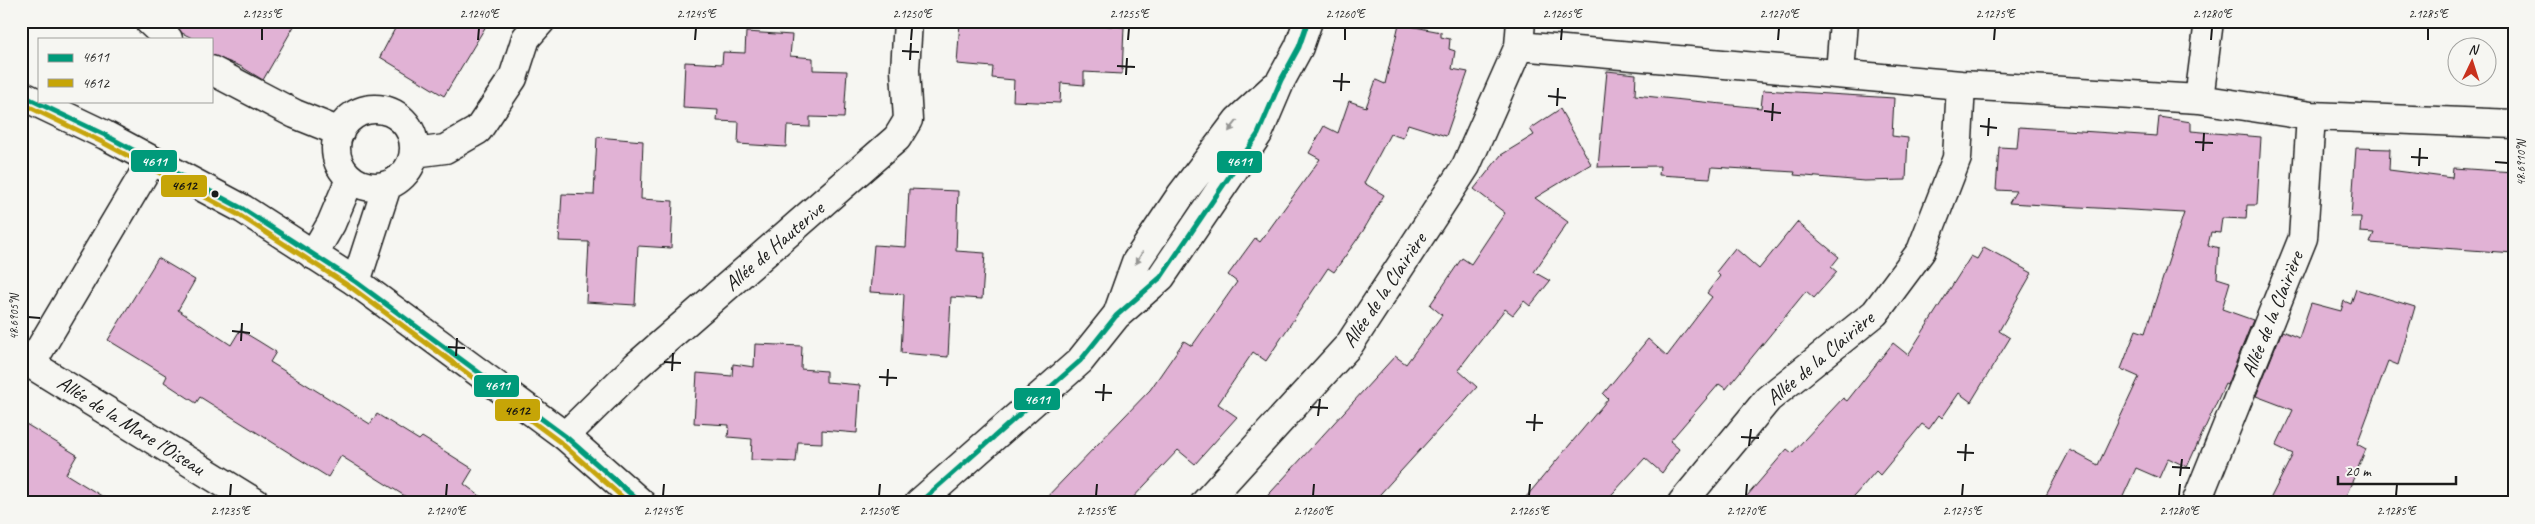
<svg xmlns="http://www.w3.org/2000/svg" width="2535" height="524" font-family="Caveat,sans-serif">
<rect width="100%" height="100%" fill="#f6f6f2"/>
<filter id="ink" filterUnits="userSpaceOnUse"><feTurbulence type="fractalNoise" baseFrequency=".02" numOctaves="2"/><feDisplacementMap in="SourceGraphic" scale="10" xChannelSelector="R" yChannelSelector="G"/><feConvolveMatrix kernelMatrix="1 2 1 2 8 2 1 2 1" color-interpolation-filters="sRGB"/></filter>
<g filter="url(#ink)">
<path fill="#e1b2d5" stroke="#1c1c1c" d="M172,21H297L263,80L240,66L211,55V39H194L182,33Z
M399,21H489L444,96L380,57Z
M960,21H1087V24L1124,27L1122,74L1084,72V85L1061,83L1060,103L1013,101L1014,80L992,78L993,67L957,64Z
M1399,24L1441,32V37L1450,39L1449,49L1455,51L1452,69L1468,72L1446,136L1408,124L1403,138L1390,134L1364,183L1384,195L1363,231L1334,272L1328,268L1266,361L1253,352L1218,404L1237,417L1195,464L1178,450L1128,503H1041L1150,390L1184,341L1192,346L1237,282L1228,275L1255,238L1260,242L1320,159L1309,153L1324,126L1338,133L1349,101L1366,107L1376,80L1385,84Z
M746,32L792,35L790,56L813,58V70L847,71L844,118L810,117V127L787,126L786,147L738,144L739,122L717,121L718,110L683,108L685,62L722,64L723,52L745,53Z
M1607,71L1636,74L1635,95L1761,108L1763,90L1894,98L1892,136L1908,138L1906,180L1864,181L1794,175L1795,172L1712,167L1710,178L1659,175L1660,166L1598,167Z
M1560,109L1591,164L1535,198L1568,222L1534,272L1550,281L1530,306L1524,301L1513,315L1505,309L1458,370L1477,387L1372,503H1261L1395,356L1406,364L1442,315L1430,305L1462,258L1471,264L1505,213L1474,189L1501,155L1534,135L1530,129Z
M2159,117L2191,122V131L2261,137L2257,205H2247L2246,219L2222,218L2220,233L2211,232L2208,245L2219,248L2217,278L2230,282L2222,309L2253,320L2227,385L2225,384L2187,467L2168,458L2159,478L2136,468L2120,503H2042L2070,450L2098,465L2139,377L2121,369L2136,330L2145,333L2184,213L2009,203L2016,191L1996,190L1999,147L2017,148L2019,127L2157,136Z
M597,137L643,141L641,199L673,201L671,248L638,246L635,305L586,302L589,242L559,241L562,194L594,195Z
M2356,148L2390,149L2389,170L2452,178L2453,168L2514,172V253L2370,243L2374,233L2360,232L2361,217H2351Z
M909,189L958,191L956,251L985,253L982,299L951,297L948,357L901,353L904,294L870,292L874,245L906,247Z
M1797,222L1839,257L1831,267L1837,272L1814,298L1806,291L1726,389L1719,384L1670,441L1679,449L1662,473L1645,458L1604,503H1521L1608,399L1603,394L1648,339L1667,356L1712,297L1707,293L1720,276L1716,272L1735,248L1759,269Z
M1984,247L2032,273L1999,331L2010,338L1971,402L1959,393L1942,418L1939,415L1929,429L1922,424L1880,475L1876,471L1848,503H1741L1787,449L1792,453L1843,398L1847,401L1893,343L1908,355L1971,256L1977,259Z
M158,258L195,280L178,310L231,345L240,330L260,342L276,352L270,362L370,424L377,414L419,440L422,437L473,469L464,484L489,503H416L341,456L328,477L200,397L196,403L164,382L167,376L108,340Z
M2356,289L2415,307L2398,365L2388,361L2357,444L2366,449L2343,503H2268L2293,454L2276,446L2293,410L2256,396L2282,331L2299,338L2311,303L2341,311L2344,301L2351,304Z
M755,344L802,346L801,369L826,371V382L860,385L857,433L822,430V443L798,442L796,462L751,460L752,439L728,437L729,425L694,423L697,373L732,376L733,364L754,367Z
M21,421L77,455L66,474L113,503H21Z"/>
<g fill="none" stroke-linecap="round" stroke-linejoin="round">
<defs>
<path id="minor" d="M149,21L168,39
M1519,46L1521,21
M211,70L295,114L340,132
M1840,73L1844,21
M2199,99L2209,21
M336 148a39 39 0 1 1 78 0a39 39 0 1 1-78 0Z
M414,153L445,149L478,130L513,78L526,38L541,21
M313,255L331,224L350,179
M356,282L387,186
M21,358L256,503
M31,364L152,160
M565,436L636,366L897,138L908,120L905,70L908,21
M1205,503L1349,345L1466,166L1519,46L1961,85L2199,99L2311,116L2514,124
M1682,503L1768,399L1875,313L1921,251L1957,158L1961,85
M2196,503L2303,238L2311,116"/>
<path id="tertiary" d="M21,95L105,135L243,209L356,282L565,436L641,503
M1117,315L1136,262L1181,195L1238,120L1274,87
M919,503L1080,361L1116,316L1161,277L1258,134L1281,80L1299,47L1308,21"/>
</defs>
<use href="#minor" stroke="#1c1c1c" stroke-width="31"/>
<use href="#tertiary" stroke="#1c1c1c" stroke-width="31"/>
<use href="#minor" stroke="#f6f6f2" stroke-width="28"/>
<use href="#tertiary" stroke="#f6f6f2" stroke-width="28"/>
<defs>
<path id="bus-1" d="M21,95L105,135L243,209L356,282L565,436L641,503
M919,503L1080,361L1116,316L1161,277L1258,134L1281,80L1299,47L1308,21"/>
<path id="bus-2" d="M21,103L102,142L239,215L352,288L560,442L629,503"/>
</defs>
<use href="#bus-1" stroke="#f6f6f2" stroke-width="9"/>
<use href="#bus-2" stroke="#f6f6f2" stroke-width="9"/>
<use href="#bus-1" stroke="#009a7a" stroke-width="5"/>
<use href="#bus-2" stroke="#c6a507" stroke-width="5"/>
</g>
<defs><path id="oneway-solid" d="M-6-.8H1V-3.2L6.5 0L1 3.2V.8H-6Z" transform="scale(1.25)"/></defs>
<g fill="#949492">
<use href="#oneway-solid" transform="translate(1233 126) rotate(128)"/>
<use href="#oneway-solid" transform="translate(1139 258) rotate(121)"/>
</g>
</g>
<path fill="none" stroke="#1c1c1c" stroke-width="2" d="M262,40V28M478,40L479,28M695,40L696,28M911,40L912,28M1128,40L1129,28M1345,40V28M1561,40L1562,28M1778,40L1779,28M1994,40L1995,28M2211,40L2212,28M2428,40V28M902,51L919,52M910,60L911,43M1117,66L1135,67M1126,75L1127,58M1333,81L1350,82M1341,91L1342,73M1548,96L1566,98M1557,106L1558,88M1764,111L1781,113M1772,121L1773,103M1980,126L1997,128M1988,136L1989,118M2195,142L2213,143M2203,151L2204,133M2411,157L2428,158M2495,162L2508,163M2419,166L2420,148M28,317L40,318M232,331L250,333M241,341L242,323M448,347L465,348M456,356L457,338M664,362L681,363M672,371L673,353M879,377L897,378M887,386L888,369M1095,392L1112,393M1103,401L1104,384M1310,407L1328,408M1318,416L1320,399M1526,422L1543,423M1534,431L1535,414M1741,437L1759,438M1749,446L1751,429M1957,452L1974,453M1965,461L1966,444M2172,467L2190,468M2180,476L2182,459M230,496L231,484M446,496L447,484M663,496L664,484M879,496L880,484M1096,496L1097,484M1313,496L1314,484M1529,496L1530,484M1746,496L1747,484M1962,496L1963,484M2179,496L2180,484M2396,496L2397,484"/>
<circle fill="#1c1c1c" stroke="#f6f6f2" stroke-width="2" cx="215" cy="194" r="4.5"/>
<g text-anchor="middle" stroke-width="4.5" stroke-linejoin="round" paint-order="stroke">
<g font-size="21" fill="#1c1c1c" stroke="#f6f6f2">
<text transform="translate(774 246) rotate(-41)" y="7">Allée de Hauterive</text>
<text transform="translate(1384 290) rotate(-56)" y="7">Allée de la Clairière</text>
<text transform="translate(2272 314) rotate(-68)" y="7">Allée de la Clairière</text>
<text transform="translate(1820 358) rotate(-40)" y="7">Allée de la Clairière</text>
<text transform="translate(131 425) rotate(32)" y="7">Allée de la Mare l'Oiseau</text>
</g>
</g>
<g stroke="#f6f6f2" stroke-width="2">
<rect x="130" y="149" width="48" height="24" rx="5" fill="#009a7a"/>
<rect x="1216" y="150" width="47" height="24" rx="5" fill="#009a7a"/>
<rect x="160" y="174" width="48" height="24" rx="5" fill="#c6a507"/>
<rect x="473" y="374" width="47" height="24" rx="5" fill="#009a7a"/>
<rect x="1013" y="387" width="48" height="24" rx="5" fill="#009a7a"/>
<rect x="494" y="398" width="47" height="24" rx="5" fill="#c6a507"/>
</g>
<g font-size="14" text-anchor="middle" font-weight="bold" fill="#fff">
<text x="154" y="166">4611</text>
<text x="1239" y="166">4611</text>
<text x="497" y="390">4611</text>
<text x="1037" y="404">4611</text>
</g>
<g font-size="14" text-anchor="middle" font-weight="bold" fill="#111">
<text x="184" y="190">4612</text>
<text x="517" y="415">4612</text>
</g>
<rect width="2535" height="524" fill="none" stroke="#f6f6f2" stroke-width="55"/>
<rect x="38" y="38" width="175" height="65" fill="#f6f6f2" stroke="#9f9f9c"/>
<rect x="48" y="54" width="25" height="8" fill="#009a7a" stroke="#9f9f9c"/>
<text x="82" y="62" font-size="15" fill="#1c1c1c">4611</text>
<rect x="48" y="79" width="25" height="8" fill="#c6a507" stroke="#9f9f9c"/>
<text x="82" y="88" font-size="15" fill="#1c1c1c">4612</text>
<g transform="translate(2472 62) rotate(4)"><circle r="24" fill="#f6f6f2" stroke="#9f9f9c"/>
<path d="M0-4L9 19L0 12L-9 19Z" fill="#c8321e"/>
<text y="-8" font-size="14" font-weight="bold" text-anchor="middle" fill="#1c1c1c">N</text>
</g>
<path d="M2338 476v8h118v-8" fill="none" stroke="#1c1c1c" stroke-width="2.5"/>
<text x="2345" y="476" font-size="15" fill="#1c1c1c" stroke="#f6f6f2" stroke-width="4" paint-order="stroke">20 m</text>
<rect x="28" y="28" width="2480" height="468" fill="none" stroke="#1c1c1c" stroke-width="2"/>
<g font-size="12" text-anchor="middle" fill="#1c1c1c">
<text x="262" y="18">2.1235°E</text>
<text x="479" y="18">2.1240°E</text>
<text x="696" y="18">2.1245°E</text>
<text x="912" y="18">2.1250°E</text>
<text x="1129" y="18">2.1255°E</text>
<text x="1345" y="18">2.1260°E</text>
<text x="1562" y="18">2.1265°E</text>
<text x="1779" y="18">2.1270°E</text>
<text x="1995" y="18">2.1275°E</text>
<text x="2212" y="18">2.1280°E</text>
<text x="2428" y="18">2.1285°E</text>
<text transform="translate(2521 163) rotate(-90)" y="4">48.6910°N</text>
<text transform="translate(14 317) rotate(-90)" y="4">48.6905°N</text>
<text x="230" y="515">2.1235°E</text>
<text x="446" y="515">2.1240°E</text>
<text x="663" y="515">2.1245°E</text>
<text x="879" y="515">2.1250°E</text>
<text x="1096" y="515">2.1255°E</text>
<text x="1313" y="515">2.1260°E</text>
<text x="1529" y="515">2.1265°E</text>
<text x="1746" y="515">2.1270°E</text>
<text x="1962" y="515">2.1275°E</text>
<text x="2179" y="515">2.1280°E</text>
<text x="2396" y="515">2.1285°E</text>
</g>
</svg>
